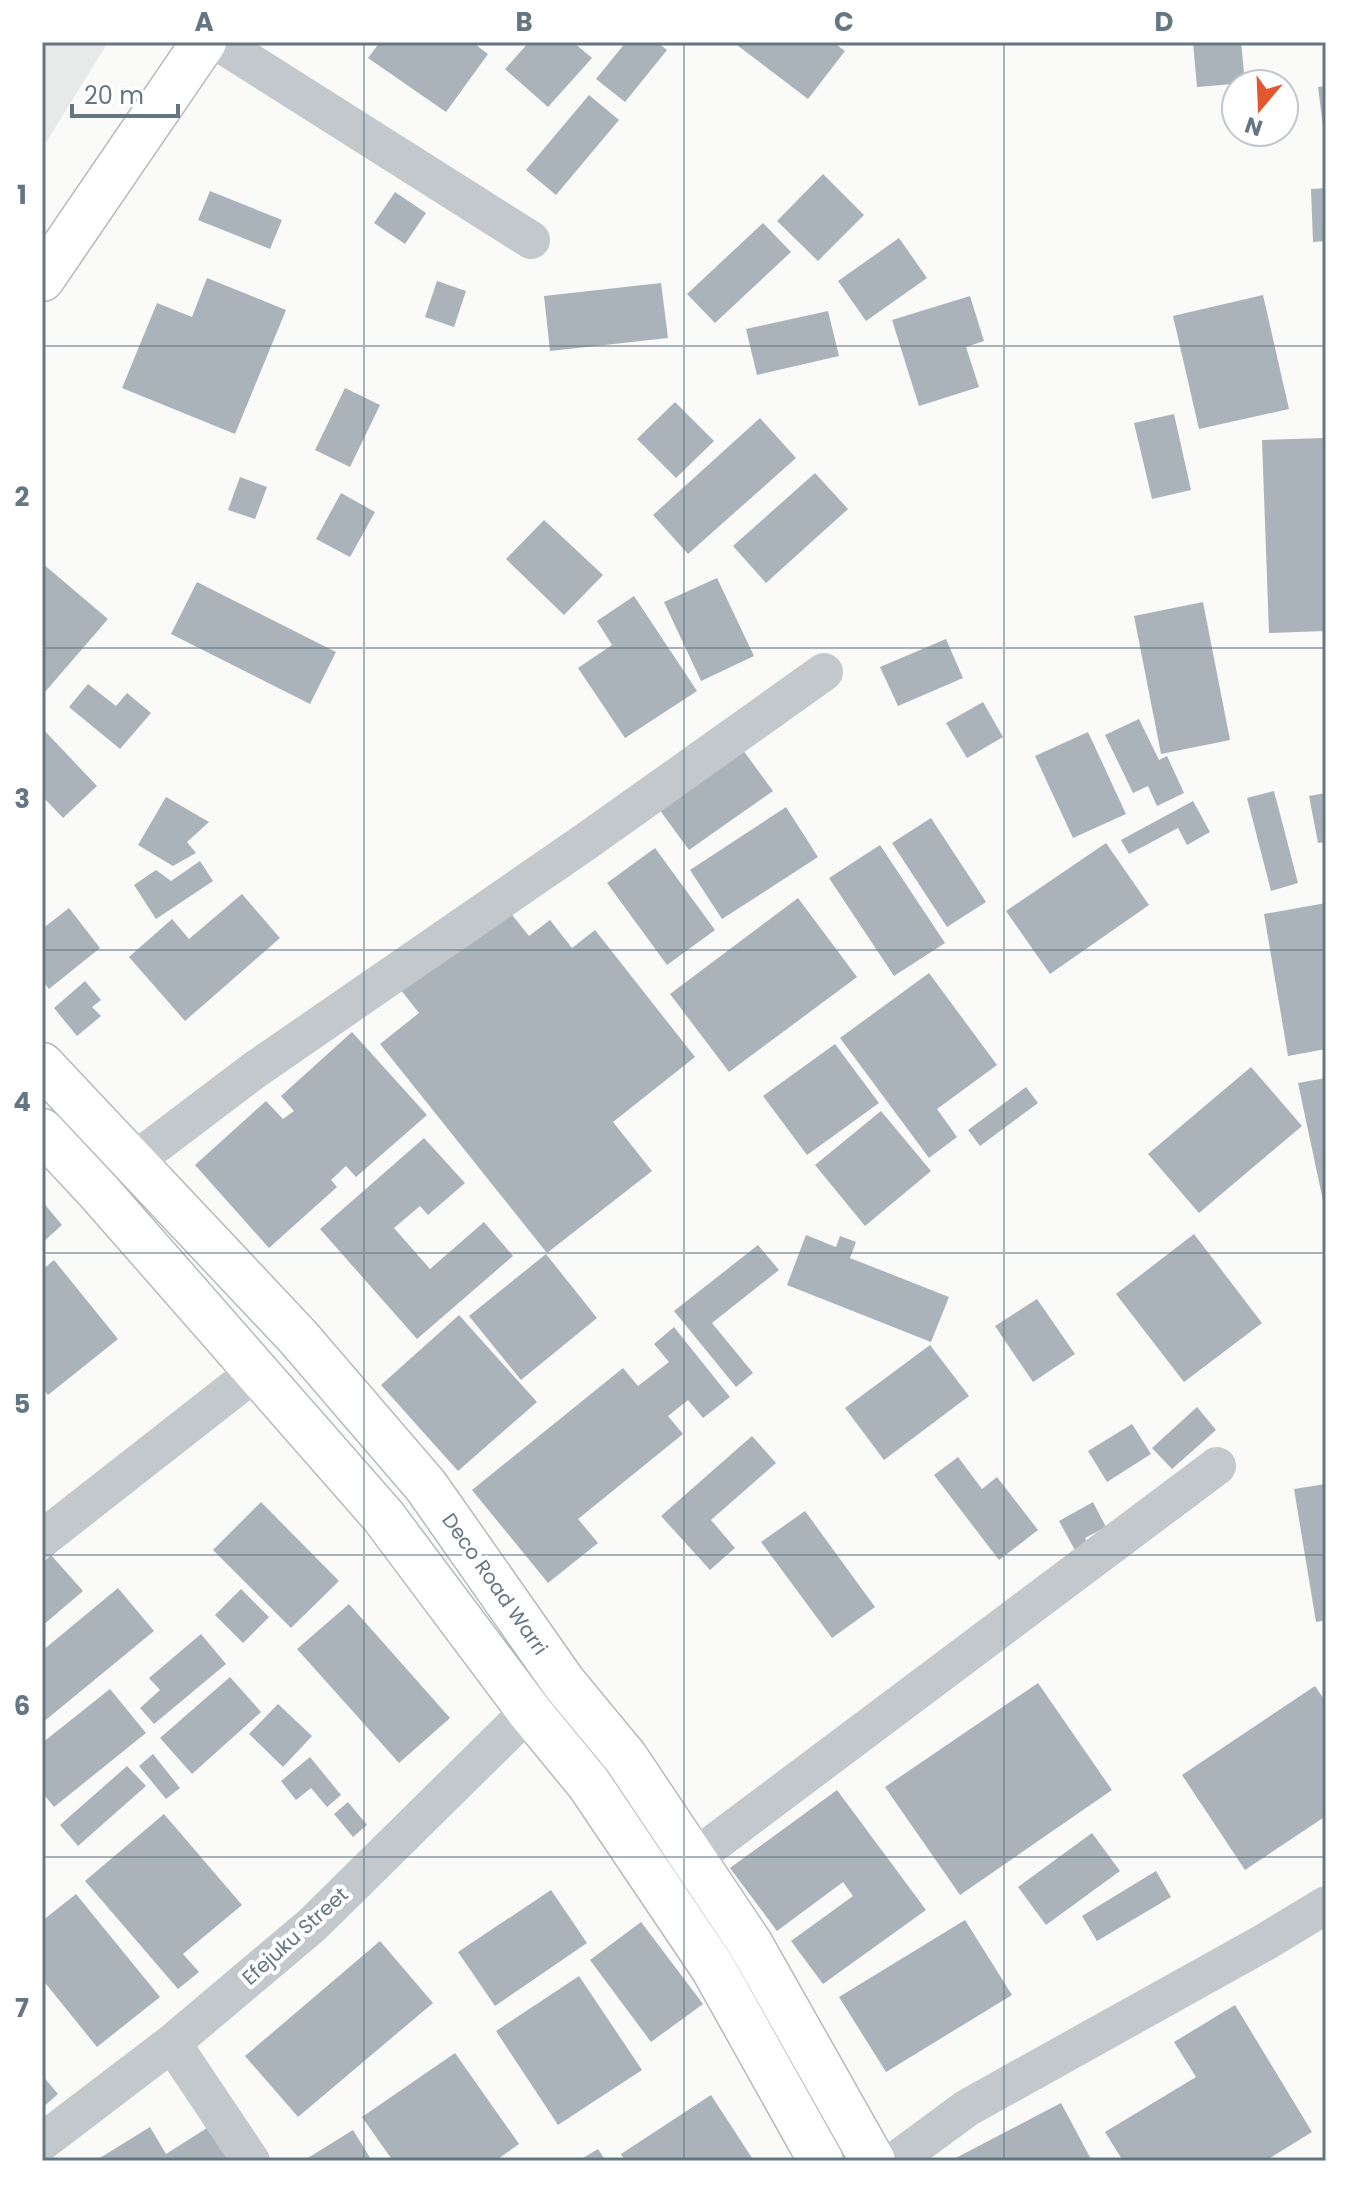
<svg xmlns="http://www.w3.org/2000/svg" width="1368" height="2203" font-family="Poppins,sans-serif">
<rect width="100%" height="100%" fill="#fafaf8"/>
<path fill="#e8e9e9" d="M42,42H108L42,149Z"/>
<path fill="#aab3b9" d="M380,42H472L488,54L446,112L368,58Z
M529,42H573L592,58L548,107L505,69Z
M626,42H657L667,50L625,102L596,79Z
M733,42H833L845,51L808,99Z
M1193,42H1241L1245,83L1197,87Z
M1326,86V134H1324L1318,87Z
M589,95L619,120L556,195L526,170Z
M823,174L864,215L818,261L777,221Z
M1326,188V241L1313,242L1311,189Z
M210,191L282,220L270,249L198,220Z
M395,192L426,213L405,244L374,223Z
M763,223L791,252L715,323L687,294Z
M899,238L927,278L866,321L838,281Z
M207,278L286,310L235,434L122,388L157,303L192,317Z
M437,281L466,291L454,327L425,317Z
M661,283L668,338L550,351L544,296Z
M1263,295L1289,409L1199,429L1173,316Z
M970,296L984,341L966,347L979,387L919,406L892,320Z
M828,311L839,356L757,375L746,329Z
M345,388L380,405L350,467L315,450Z
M675,402L714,441L676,478L637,439Z
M1174,414L1191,490L1152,499L1134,423Z
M760,418L796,458L688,554L653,515Z
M1323,438L1326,631L1269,633L1262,440Z
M815,473L848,509L766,583L733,546Z
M240,477L267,487L255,519L228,510Z
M341,493L375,512L350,557L316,539Z
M544,520L603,575L564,615L506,559Z
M42,563L108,619L45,692L42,690Z
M717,578L754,656L701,681L664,602Z
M197,582L336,652L310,704L171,634Z
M634,596L697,691L625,738L578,668L612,645L597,621Z
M1203,602L1230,740L1161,754L1134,616Z
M946,639L963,678L898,706L880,667Z
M88,684L116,706L127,693L151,713L120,749L69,707Z
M983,702L1003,737L967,758L946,723Z
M1139,719L1159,760L1167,756L1184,793L1157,806L1148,786L1133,793L1105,735Z
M42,728L97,786L63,818L42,796Z
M1088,732L1126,814L1073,838L1035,756Z
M740,746L773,791L689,850L656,805Z
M1274,791L1298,883L1271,891L1247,798Z
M1326,793V842L1318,843L1309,796Z
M166,797L209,822L187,842L196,853L173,866L138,845Z
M1193,801L1210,832L1187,845L1178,828L1129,854L1121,840Z
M786,807L818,857L722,919L690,870Z
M931,818L986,902L947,927L892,843Z
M1106,843L1149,905L1050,974L1006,911Z
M880,845L945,943L894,976L829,878Z
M655,848L715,930L667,965L607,883Z
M200,861L213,881L156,919L134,885L156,870L171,881Z
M242,894L280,938L185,1021L129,957L172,919L189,939Z
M798,898L857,977L729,1072L670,994Z
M1326,903V1049L1288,1056L1264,914Z
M505,906L529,936L550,920L572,948L595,930L695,1057L613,1122L652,1171L547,1253L380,1044L419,1013L400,989Z
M69,908L100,948L49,989L42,980V929Z
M929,973L997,1065L937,1109L957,1137L929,1158L840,1038Z
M85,981L101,1000L92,1007L101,1016L77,1036L54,1008Z
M352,1032L427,1115L356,1177L346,1166L331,1180L337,1187L269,1248L195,1165L266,1101L283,1119L294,1111L281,1096Z
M835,1044L879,1103L807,1155L763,1096Z
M1251,1067L1302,1126L1199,1213L1148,1154Z
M1326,1078V1210H1325L1298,1083Z
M1026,1087L1038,1103L980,1146L968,1130Z
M881,1111L931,1171L865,1226L815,1165Z
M424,1138L465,1183L428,1215L420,1206L394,1228L430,1269L484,1222L513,1256L417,1339L320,1229Z
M42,1201L62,1225L42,1243Z
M1194,1234L1262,1323L1184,1382L1116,1294Z
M806,1235L836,1247L840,1236L856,1242L850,1258L949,1297L931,1342L787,1285Z
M758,1245L779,1270L712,1323L753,1373L736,1387L674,1311Z
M546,1254L597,1318L521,1380L469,1316Z
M54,1260L118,1339L48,1395L42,1388V1270Z
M1037,1299L1075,1354L1033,1382L995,1326Z
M459,1315L537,1402L458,1471L381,1385Z
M674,1327L730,1397L703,1418L688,1400L668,1416L683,1434L578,1519L598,1543L548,1583L472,1490L623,1368L638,1386L669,1362L654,1344Z
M930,1345L969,1396L884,1460L845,1408Z
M1197,1407L1216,1430L1172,1469L1152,1448Z
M1132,1424L1151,1454L1107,1482L1088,1451Z
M752,1436L776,1463L711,1520L735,1548L710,1570L661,1516Z
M958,1457L982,1489L997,1477L1038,1530L999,1560L934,1475Z
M1326,1484V1620L1316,1622L1294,1489Z
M261,1502L339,1581L291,1628L213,1550Z
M1093,1502L1106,1527L1085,1538L1090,1547L1077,1554L1059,1521Z
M805,1511L875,1607L832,1638L761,1542Z
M51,1555L83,1591L42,1626V1563Z
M118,1588L154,1631L42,1723V1651Z
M241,1589L269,1617L243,1643L215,1615Z
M349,1604L450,1718L399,1763L297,1649Z
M201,1634L226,1664L154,1724L140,1708L160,1690L149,1678Z
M230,1677L261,1712L192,1774L160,1738Z
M1038,1683L1112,1790L960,1895L885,1787Z
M1315,1686L1326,1702V1816L1245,1870L1182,1775Z
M110,1689L146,1733L54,1807L42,1792V1743Z
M278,1704L312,1736L283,1767L249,1734Z
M153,1754L180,1788L166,1799L139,1766Z
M310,1757L341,1795L327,1807L311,1788L296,1800L281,1781Z
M127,1766L146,1786L78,1846L60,1825Z
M837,1790L926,1910L823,1984L791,1941L853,1896L843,1882L777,1931L730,1868Z
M348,1802L367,1825L353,1837L334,1814Z
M164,1814L242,1905L183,1954L199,1972L178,1989L85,1881Z
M1092,1833L1120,1871L1046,1925L1018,1887Z
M1156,1871L1171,1897L1097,1941L1082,1916Z
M551,1890L587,1943L495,2006L458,1952Z
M76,1894L160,1997L97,2047L42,1979V1921Z
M965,1920L1012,1995L886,2072L839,1997Z
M641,1922L703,2004L651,2042L590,1960Z
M380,1941L433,2003L298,2117L245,2056Z
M579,1976L642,2070L558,2125L496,2031Z
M1235,2005L1312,2132L1265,2161H1123L1105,2132L1196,2077L1174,2042Z
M455,2053L519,2144L495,2161H393L362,2117Z
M42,2075L58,2094L42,2108Z
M711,2095L754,2161H625L621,2154Z
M1061,2103L1092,2161H950Z
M218,2121L243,2161H95L150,2127L166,2154Z
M353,2130L372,2161H303Z
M598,2149L606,2161H578Z"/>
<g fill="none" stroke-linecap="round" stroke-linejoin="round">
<defs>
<path id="major" d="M42,1065L298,1337L426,1486L564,1683L626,1758L751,1945L873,2161
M42,1131L99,1192L383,1516L529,1711L589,1784L713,1968L821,2161"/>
<path id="highway" d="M42,279L204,42"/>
</defs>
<use href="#major" stroke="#b5babe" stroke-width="47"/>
<use href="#highway" stroke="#b4b9bd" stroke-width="47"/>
<path stroke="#c3c8cc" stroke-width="38" d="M218,42L531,240
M133,1162L256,1069L588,840L824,672
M42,1539L254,1373
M669,1877L1217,1466
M172,2043L251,2161
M42,2142L172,2043L312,1925L529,1711
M895,2161L967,2108L1265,1942L1326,1905"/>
<use href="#major" stroke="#fff" stroke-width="44"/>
<use href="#highway" stroke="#fff" stroke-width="44"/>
</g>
<path fill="none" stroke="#657683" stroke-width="2" stroke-opacity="0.55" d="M364,42V2161M684,42V2161M1004,42V2161M42,346H1326M42,648H1326M42,950H1326M42,1253H1326M42,1555H1326M42,1857H1326"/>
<g text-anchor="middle" stroke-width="8" stroke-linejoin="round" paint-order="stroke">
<g font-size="20" fill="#657683" stroke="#fff">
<text transform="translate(495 1584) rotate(55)" y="7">Deco Road Warri</text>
<text transform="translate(295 1936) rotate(-42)" y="7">Efejuku Street</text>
</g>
</g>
<rect width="1368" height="2203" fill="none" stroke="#ffffff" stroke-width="88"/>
<g transform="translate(1260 108) rotate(199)"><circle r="38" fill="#ffffff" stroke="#c1c8cd" stroke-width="2"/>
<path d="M0-6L14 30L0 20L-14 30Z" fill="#e4572e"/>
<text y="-12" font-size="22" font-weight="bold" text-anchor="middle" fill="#657683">N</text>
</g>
<path d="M72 104v12h106v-12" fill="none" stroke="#657683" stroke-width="4"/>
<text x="84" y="104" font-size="24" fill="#657683" stroke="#ffffff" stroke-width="6" paint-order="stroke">20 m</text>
<rect x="44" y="44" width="1280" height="2115" fill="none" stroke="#657683" stroke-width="3"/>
<g font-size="26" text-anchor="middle" font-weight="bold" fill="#657683">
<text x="204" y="31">A</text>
<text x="524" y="31">B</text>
<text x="844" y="31">C</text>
<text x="1164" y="31">D</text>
<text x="22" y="204">1</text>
<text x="22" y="506">2</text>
<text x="22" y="808">3</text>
<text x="22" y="1111">4</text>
<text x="22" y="1413">5</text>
<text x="22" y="1715">6</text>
<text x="22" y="2017">7</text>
</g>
</svg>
